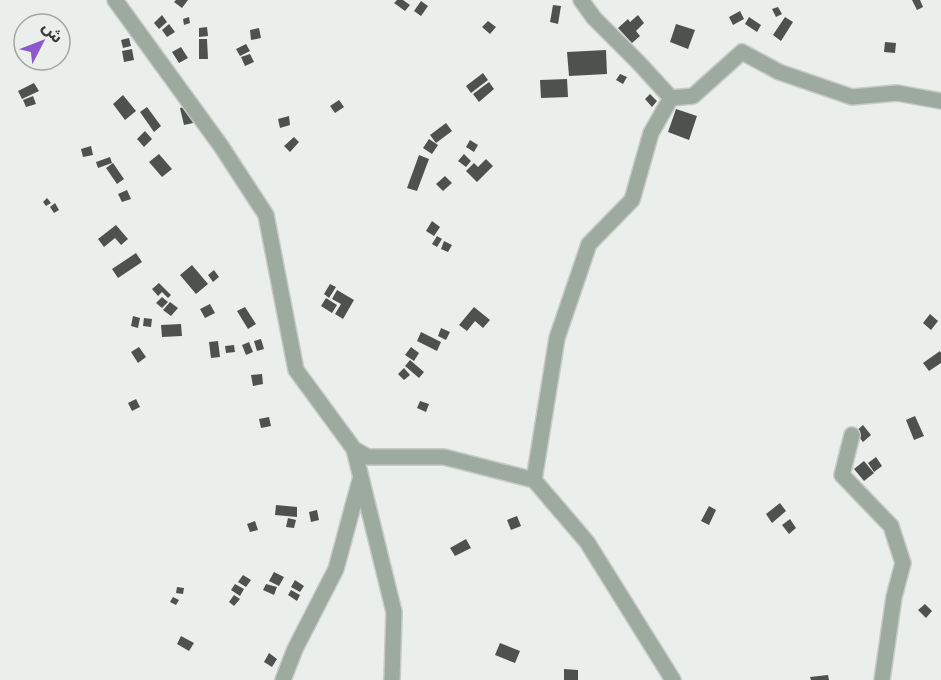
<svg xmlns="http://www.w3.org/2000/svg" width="941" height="680" font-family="Arial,'Noto Sans Arabic',sans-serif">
<rect width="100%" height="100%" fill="#eaefeb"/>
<path fill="#4d524e" d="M176,0H188L182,8L174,2Z
M397,0H403L410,5L405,11L394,3Z
M912,0H920L923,7L917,10Z
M421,1L428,6L421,16L414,11Z
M553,5L561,6L558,24L550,22Z
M778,7L782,14L776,17L772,9Z
M740,11L744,19L733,25L729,17Z
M162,15L167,22L159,29L154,23Z
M638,15L644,23L636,31L640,36L632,43L618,28L628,19L630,22Z
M189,17L190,23L184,25L183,19Z
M749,17L761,25L757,32L745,24Z
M785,17L793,22L781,41L773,35Z
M488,21L496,27L490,34L482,27Z
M169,24L175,32L167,37L162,30Z
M676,24L695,30L688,49L670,42Z
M207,27L208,36L199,37V28Z
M259,28L261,38L251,40L250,30Z
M129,38L131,46L123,48L121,40Z
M199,39H207L208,59H199Z
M885,42L896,43L895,53L884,52Z
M246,44L250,51L240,56L236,49Z
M181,47L188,58L179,63L172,52Z
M132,49L134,60L124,62L122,51Z
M606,50L607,74L569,76L567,52Z
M250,54L254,62L245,66L241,57Z
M483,73L488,80L471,93L466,86Z
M620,74L627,77L623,84L616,80Z
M567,79L568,97L541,98L540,80Z
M489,82L494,89L479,102L473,94Z
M34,83L39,91L22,99L18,91Z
M650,94L657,101L652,107L645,99Z
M123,95L136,111L125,120L113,104Z
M33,96L36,104L26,107L23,100Z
M339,100L344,107L335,113L330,106Z
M189,106L193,123L184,125L180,108Z
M147,107L161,126L154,132L140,112Z
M676,109L697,116L689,140L668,132Z
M289,116L290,125L280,128L278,119Z
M446,123L452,131L436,143L430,135Z
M145,131L152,139L144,147L137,139Z
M294,137L299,142L290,152L284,146Z
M429,139L438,145L432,154L423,148Z
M470,140L478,145L474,152L466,147Z
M91,146L93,155L83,157L81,149Z
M159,154L172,169L162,177L149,162Z
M464,154L471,161L466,167L458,161Z
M419,155L429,159L417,191L407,188Z
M110,157L112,163L98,168L96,162Z
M486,159L493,166L477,182L466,171L474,163L478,167Z
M113,163L124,179L117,184L106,168Z
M445,176L452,183L443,191L436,184Z
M127,190L131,199L122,202L118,194Z
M47,198L51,203L46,206L43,202Z
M55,203L59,210L54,213L50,207Z
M432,221L440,227L434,236L426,231Z
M116,225L128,239L121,245L115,238L104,247L98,239Z
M437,236L442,239L437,247L432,244Z
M444,241L452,245L448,252L441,249Z
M136,253L142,262L118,278L112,269Z
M192,265L208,284L196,294L180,275Z
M214,270L219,277L213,282L208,275Z
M159,283L171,295L168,298L162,292L158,296L152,289Z
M330,284L336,287L329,298L324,294Z
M337,290L354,300L343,319L335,314L341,304L332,299Z
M162,297L168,302L162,308L156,303Z
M326,298L337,305L332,313L321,306Z
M170,302L178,308L171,316L163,310Z
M210,304L215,313L205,318L200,309Z
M245,307L256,324L248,329L237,311Z
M474,307L490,320L483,328L475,321L467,331L459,325Z
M930,314L938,321L931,330L923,323Z
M133,316L140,318L138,328L131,326Z
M144,318L152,319L151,327L143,326Z
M181,324L182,336L162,337L161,325Z
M441,328L450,332L446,340L438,336Z
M421,332L441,342L437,351L417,341Z
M261,339L264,349L257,351L254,341Z
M218,341L220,357L211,358L209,342Z
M249,342L253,352L246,355L242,345Z
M234,345L235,352L226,353L225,346Z
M139,347L146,357L138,363L131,352Z
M411,347L419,353L414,361L405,355Z
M940,351L941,353V363L929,371L923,363Z
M410,360L424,372L419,378L405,366Z
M404,368L410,375L404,380L398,374Z
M262,374L263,384L253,386L251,375Z
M136,399L140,407L132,411L128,403Z
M420,401L429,404L426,412L417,408Z
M915,416L924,436L914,440L906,420Z
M269,417L271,426L261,428L259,419Z
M863,425L871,435L863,442L855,432Z
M876,457L882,466L874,472L868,463Z
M864,461L874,473L864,481L854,469Z
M780,503L786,511L772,523L766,514Z
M276,505L297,507V517L275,515Z
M709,506L716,510L709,525L701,521Z
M317,510L319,520L311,522L309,512Z
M517,516L521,526L511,530L507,520Z
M288,518L296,520L294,528L286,527Z
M790,519L796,528L789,534L782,525Z
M255,521L258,530L250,532L247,524Z
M466,539L471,548L455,556L450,548Z
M274,572L284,577L279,586L269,581Z
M243,575L251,580L246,587L238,582Z
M295,580L304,586L300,592L291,587Z
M235,584L244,589L240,596L231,590Z
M266,584L277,587L274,595L263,590Z
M177,587L184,588L183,594L176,593Z
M291,590L300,595L297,601L288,595Z
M234,595L240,599L234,606L229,602Z
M173,597L179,600L176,605L170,602Z
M925,604L932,611L926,618L918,610Z
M181,636L194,643L189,651L177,644Z
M500,643L520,651L515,663L495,655Z
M269,653L277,659L272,667L264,662Z
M564,669L578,670V680H564Z
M828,675L829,680H811L810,677Z"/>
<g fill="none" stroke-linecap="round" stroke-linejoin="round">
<defs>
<path id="minor" d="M115,0L221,146L266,215L296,370L354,449L394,612L392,680
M581,0L594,18L639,63L671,98
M852,435L842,475L891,526L903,563L894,597L882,680
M354,449L368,457H444L534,480L587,542L673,680
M534,480L557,338L589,244L632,200L651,133L671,98L693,96L742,52L779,72L852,97L897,93L941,101
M283,680L295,649L336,569L360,480"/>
</defs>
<use href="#minor" stroke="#c6cbc7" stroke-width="18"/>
<use href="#minor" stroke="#9caa9f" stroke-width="15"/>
</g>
<g transform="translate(42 42) rotate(48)"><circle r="28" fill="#eaefeb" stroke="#a3a7a3" stroke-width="1.5"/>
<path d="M0-4.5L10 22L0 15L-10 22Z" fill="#8e57ce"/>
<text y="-9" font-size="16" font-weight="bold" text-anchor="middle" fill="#383a38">ش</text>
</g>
</svg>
